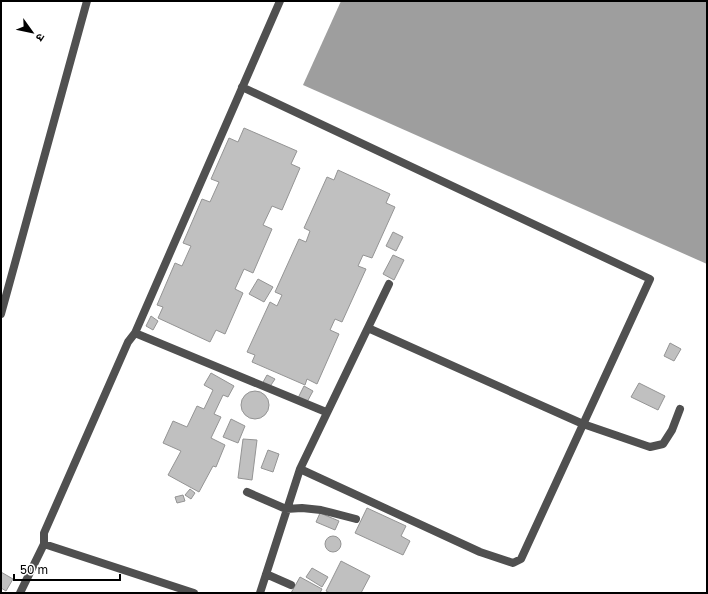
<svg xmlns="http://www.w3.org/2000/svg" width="708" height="594" font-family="'Golos Text','Noto Sans Devanagari',sans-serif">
<rect width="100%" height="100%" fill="#fff"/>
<path fill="#9e9e9e" d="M341,1H707V264L303,85Z"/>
<path fill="#c0c0c0" stroke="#949494" d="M244,128L297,151L291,164L300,168L282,210L272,206L263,225L272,229L253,273L244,269L235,289L243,293L225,334L216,330L210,342L158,318L163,307L157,305L175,263L182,266L191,246L183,243L202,199L210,202L219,182L211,179L229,138L238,142Z
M338,170L390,194L386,203L395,207L372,258L363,255L358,266L366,269L342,322L335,319L330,330L339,334L317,384L307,379L305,385L252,362L255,355L247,352L270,302L277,306L282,295L275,292L299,239L306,242L310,231L304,228L327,177L334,180Z
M393,232L403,237L396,251L386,246Z
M393,255L404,260L394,280L383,274Z
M258,279L273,287L264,302L249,294Z
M151,316L158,321L153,330L146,326Z
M670,343L681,349L674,361L664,356Z
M211,373L234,386L228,397L223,395L214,414L221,417L211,438L225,445L216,467L213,466L199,492L168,475L181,451L163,443L173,421L187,427L197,406L204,409L213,390L204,385Z
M267,375L275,379L269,388L262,384Z
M639,383L665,396L658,410L631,397Z
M304,386L313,391L307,402L298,398Z
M241 405a14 14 0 1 1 28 0a14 14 0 1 1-28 0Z
M231,419L245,426L238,443L223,437Z
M243,439L257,440L252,480L238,478Z
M268,450L279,454L273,472L261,468Z
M190,489L195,493L191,499L185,495Z
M183,495L185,501L177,503L175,497Z
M367,508L406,526L401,536L410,541L403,555L355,533Z
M320,513L339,521L335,530L316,522Z
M325 544a8 8 0 1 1 16 0a8 8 0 1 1-16 0Z
M341,561L370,576L361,593H330L326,591Z
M312,568L328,577L322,587L306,577Z
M1,572L13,579L6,591L1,588Z
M300,577L322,589L320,593H291Z"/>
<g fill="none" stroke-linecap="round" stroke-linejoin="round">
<path stroke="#505050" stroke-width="8" d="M242,87L650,279L521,559L513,563L480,552L300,469
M1,314L87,1
M368,328L583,424L650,447L663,444L672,430L680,409
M135,333L326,412
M247,492L286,509L302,508L321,510L356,519
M44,544L194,593
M266,574L291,585
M20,593L44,544V533L128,342L135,333L280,1
M260,593L300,469L389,284"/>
</g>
<rect width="708" height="594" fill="none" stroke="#000000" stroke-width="4"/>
<g transform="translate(32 32) rotate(123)" stroke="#ffffff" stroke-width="3" paint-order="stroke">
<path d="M0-3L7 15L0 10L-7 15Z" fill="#000000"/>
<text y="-6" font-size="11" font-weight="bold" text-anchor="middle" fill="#000000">उ</text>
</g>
<path d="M14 574v6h106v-6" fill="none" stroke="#000000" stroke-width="2"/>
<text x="20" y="574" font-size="12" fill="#000000" stroke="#ffffff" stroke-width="3" paint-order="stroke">50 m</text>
</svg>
